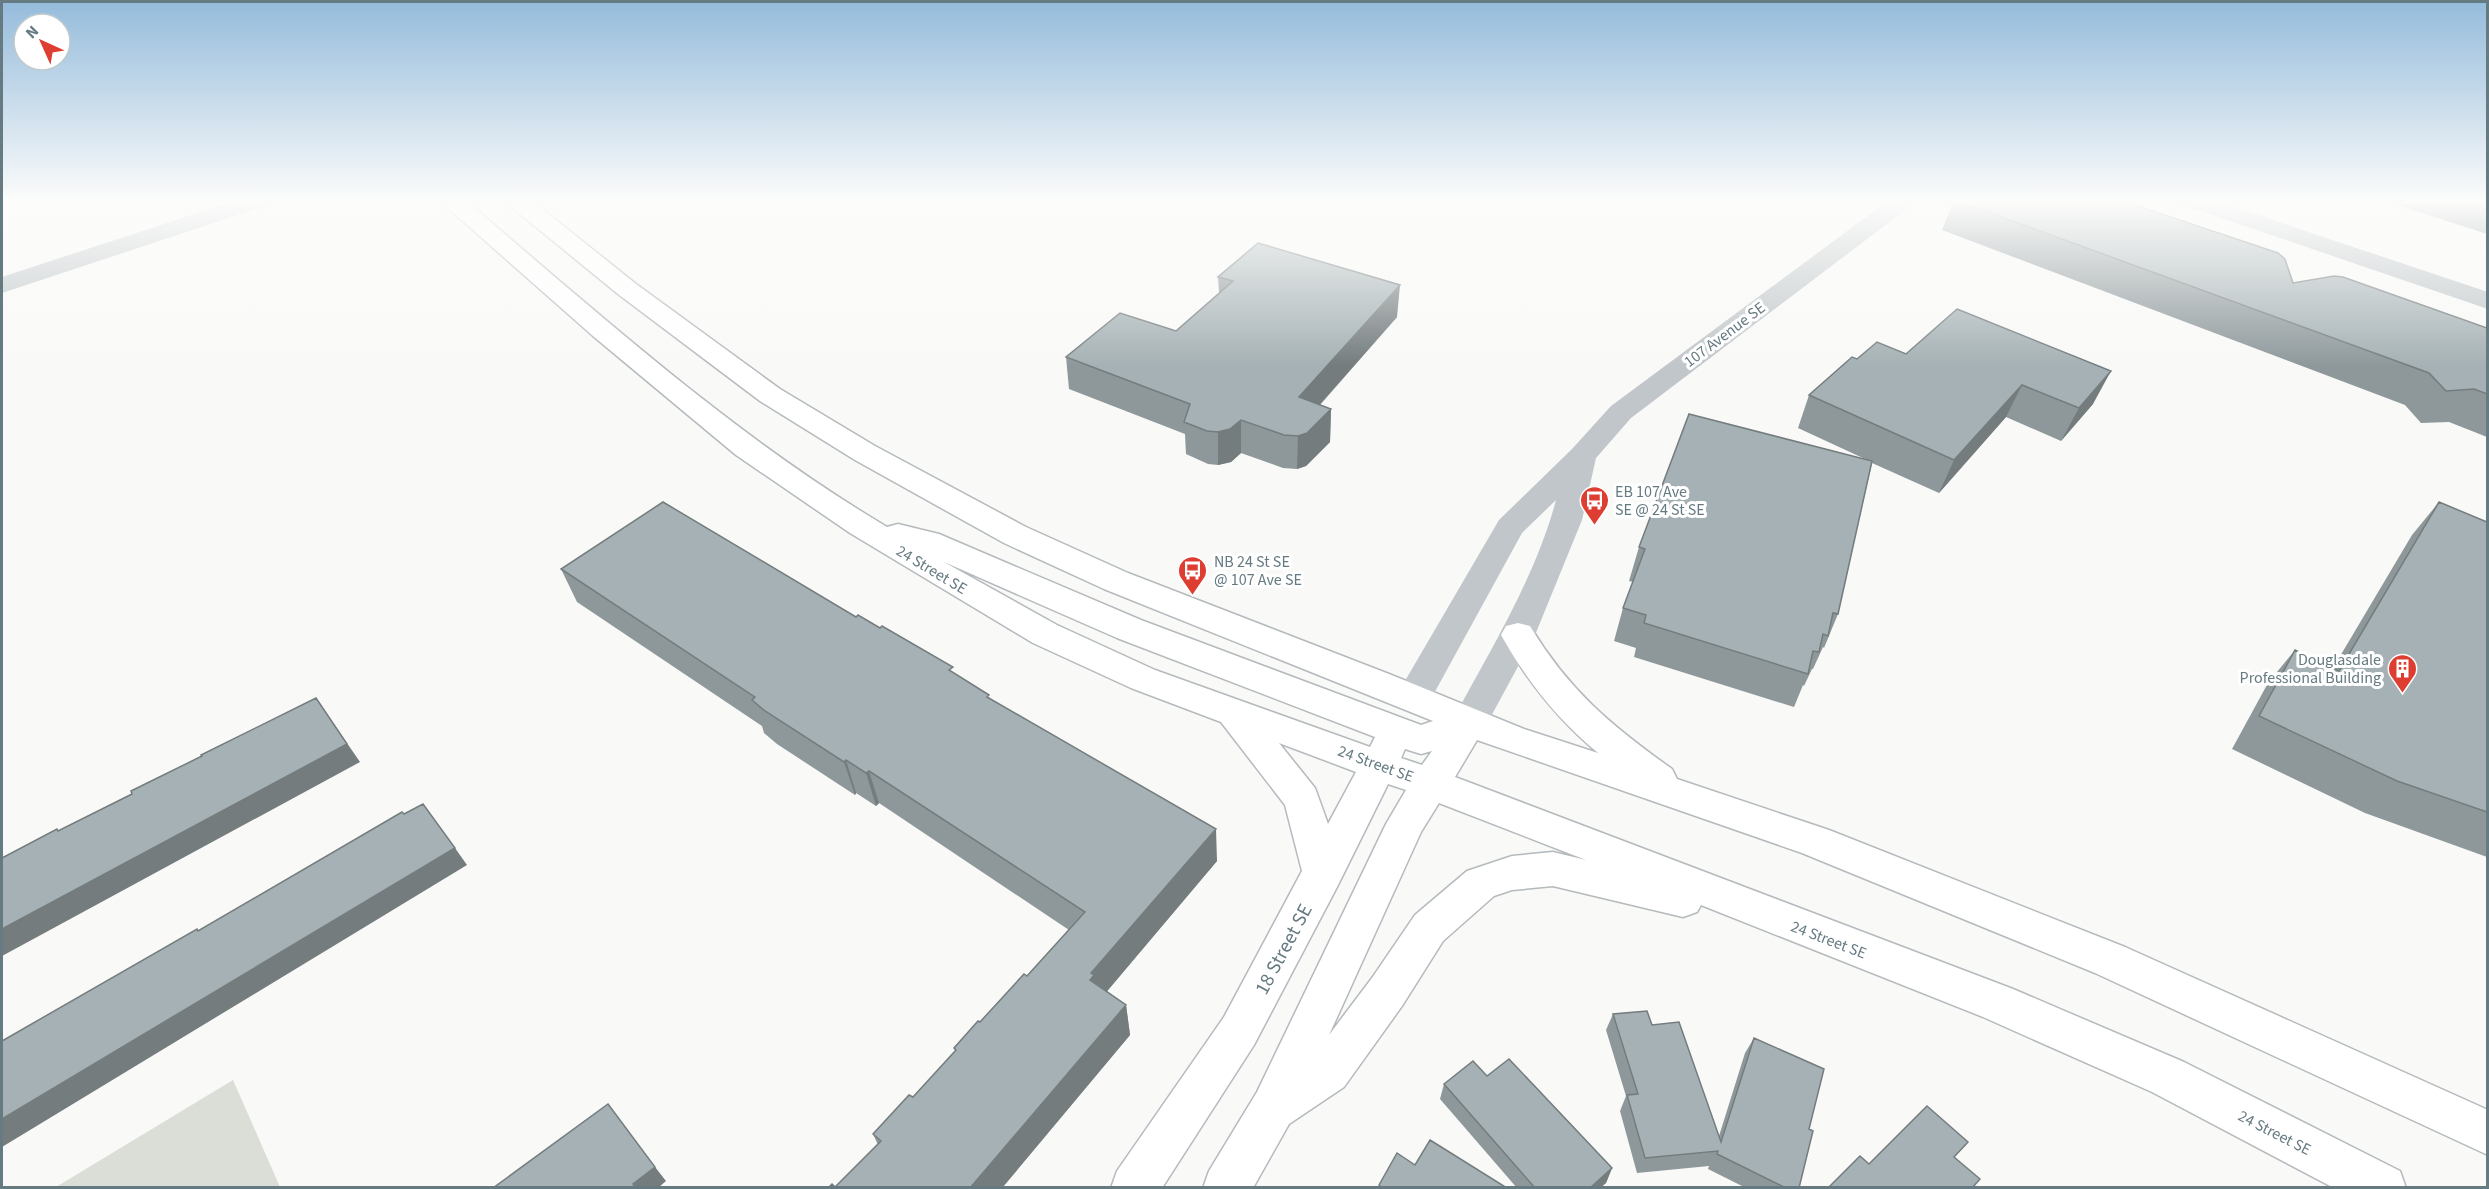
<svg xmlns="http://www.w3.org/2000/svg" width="2489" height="1189" font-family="'Source Sans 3',sans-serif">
<rect width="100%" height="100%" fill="#f9f9f7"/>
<path fill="#daded6" d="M233,1080L280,1187H56Z"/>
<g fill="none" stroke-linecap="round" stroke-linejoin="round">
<defs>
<path id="major" d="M439,200H465C600,315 734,436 887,527L898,524L939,534L1141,620L1421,725L1433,721L1104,589L1004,543L855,460L760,401L618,294L509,205L505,200H531L636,284L780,389L875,446L1026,527L1128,573L1389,674L1524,729L1598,753C1557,719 1527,681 1501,635L1506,626L1518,623L1530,626C1569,691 1612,726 1672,769L1677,779L1829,830L2125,947L2488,1110V1155L2095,973L1802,853L1477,740L1455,777L2013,989L2184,1062L2400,1171L2406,1188H2334L2152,1092L1983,1017L1701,905L1697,912L1683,917L1553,886L1512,890L1494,896L1443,941L1402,1006L1344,1087L1289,1124L1253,1188H1203L1209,1171L1257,1092L1386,824L1406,790L1388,784L1337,887L1254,1045L1162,1188H1111L1117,1171L1224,1017L1302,871L1285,805L1221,722L1131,688L1033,643L850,533L736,455L593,336ZM944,562L1117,638L1375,737L1370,747L1155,670L1057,625ZM1279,743L1356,772L1328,824L1315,788ZM1405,749L1421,754L1432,751L1422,765L1401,758ZM1439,803L1586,860L1553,852L1512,856L1467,871L1415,915L1372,978L1329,1035L1421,832Z"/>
</defs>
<use href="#major" stroke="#b4babd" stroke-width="3"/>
<path fill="#c0c6c9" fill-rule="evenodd" d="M237,200H272L268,205L2,293V277Z
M1889,200H1916L1912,205L1631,418L1596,458L1582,520L1535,635L1482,733L1469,737L1456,733L1451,723C1489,652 1535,579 1556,500L1522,533L1426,708L1413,711L1400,708L1395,698L1499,520L1572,449L1611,406Z
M2179,200H2213L2488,292V309L2183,205Z"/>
<use href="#major" fill="#fff" fill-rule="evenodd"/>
</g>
<path fill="#8e989b" d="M1954,200L2293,283L2487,328V437L2449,422L2421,423L2405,405L1942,230Z
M2382,200H2487V234Z
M1218,277L1397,317L1320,405L1331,409L1330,442L1306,466L1297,469L1283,468L1241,453L1231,462L1218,465L1208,464L1186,454L1185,434L1069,389L1066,357L1176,331L1219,293Z
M1906,354L2093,404L2061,441L2006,417L1939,493L1872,463L1838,614L1824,648L1823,647L1813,669H1812L1804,686L1803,685L1794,707L1634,657L1636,648L1614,641L1623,608L1633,582L1629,581L1639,547L1865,459L1798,428L1809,395L1857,359Z
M2439,502L2487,522V857L2365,813L2232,749L2268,683L2295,650L2333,668L2412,535Z
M561,569L856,617L954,673L1217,861L1107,991L1126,1005L1130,1035L1002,1188H828L835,1187L878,1145L873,1134L913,1097L955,1051L954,1048L1027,976L1069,930L879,803L876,806L856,793L855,795L777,744L764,733L762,726L577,602Z
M1613,1014L1652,1025L1719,1136L1745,1053L1754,1038L1809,1129L1799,1188H1746L1708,1169L1709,1166L1637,1173L1620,1111L1626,1096L1606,1030Z
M1487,1076L1612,1168L1606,1183L1600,1188H1517L1440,1099L1444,1084Z"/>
<path fill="#747c7e" d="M1400,285L1397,317L1298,429L1299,397Z
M2111,371L2093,404L2061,441L2079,408Z
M2022,385L2006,417L1939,493L1954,460Z
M1331,409L1330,442L1306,466L1297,469L1298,436Z
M1241,420V453L1231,462L1218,465V432Z
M316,698L360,762L2,956V929Z
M846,760L856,793L855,795L844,762Z
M869,771L879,803L876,806L866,773Z
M1216,829L1217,861L1098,1002L1090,980L1091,973Z
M455,848L467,865L2,1147V1119Z
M1126,1005L1130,1035L1002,1188H970Z
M655,1167L666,1181L658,1188H635L633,1184Z
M1612,1168L1606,1183L1600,1188H1590Z"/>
<path fill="#a5b1b4" stroke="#747c7e" stroke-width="1.5" d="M1955,200H2120L2278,253L2285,259L2293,283L2334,276L2343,277L2487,328V394L2474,389L2446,391L2429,373Z
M2473,200H2487V204Z
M1258,243L1400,285L1299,397L1331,409L1307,433L1298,436L1284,435L1241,420L1230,429L1218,432L1207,431L1184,422L1190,404L1066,357L1120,313L1176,331L1233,281L1218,277Z
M1957,309L2111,371L2079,408L2022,385L1954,460L1809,395L1852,357L1857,359L1877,342L1906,354Z
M1689,414L1872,461L1838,614L1833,613L1828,636L1823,634L1819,652L1813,651L1808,674L1644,623L1646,615L1623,608L1645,549L1639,547Z
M663,502L856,617L858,615L880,628L882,626L953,667L949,670L989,695L987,697L1216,829L1091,973L1094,975L1090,980L1126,1005L970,1188H828L832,1184L835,1187L881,1141L873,1134L909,1095L913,1097L956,1050L954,1048L978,1021L980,1022L1024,974L1027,976L1085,912L869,771L866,773L846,760L844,762L765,711L752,700L755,697L561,569Z
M2439,502L2487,522V812L2397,781L2259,716L2295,650L2339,671Z
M316,698L347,744L2,929V858L57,829L58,831L132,794L131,791L202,756L201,755Z
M423,804L455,848L2,1119V1041L197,929L198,931L402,812L404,814Z
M1647,1011L1652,1025L1679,1022L1721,1142L1754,1038L1824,1069L1809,1129L1813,1131L1799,1188H1786L1717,1154L1718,1151L1645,1158L1627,1095L1638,1094L1613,1014Z
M1509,1059L1612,1168L1590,1188H1535L1444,1084L1473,1061L1487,1076Z
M608,1104L655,1167L633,1184L635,1188H493Z
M1927,1106L1968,1142L1954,1157L1980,1179L1972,1188H1828L1860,1156L1869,1164Z
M1430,1140L1507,1188H1382L1379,1185L1397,1153L1415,1165Z"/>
<linearGradient id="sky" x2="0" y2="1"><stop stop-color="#94bbdb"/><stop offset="0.55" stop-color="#fcfcfb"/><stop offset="1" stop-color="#fcfcfb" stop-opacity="0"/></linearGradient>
<rect width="2489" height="366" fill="url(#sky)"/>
<defs>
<symbol id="bus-pin" viewBox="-11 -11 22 30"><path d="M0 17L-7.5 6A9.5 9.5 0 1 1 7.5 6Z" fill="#de3d31" stroke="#fff"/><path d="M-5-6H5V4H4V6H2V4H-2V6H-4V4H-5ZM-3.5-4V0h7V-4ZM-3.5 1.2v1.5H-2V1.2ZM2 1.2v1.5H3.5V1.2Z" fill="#fff"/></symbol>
<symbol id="building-pin" viewBox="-11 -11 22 30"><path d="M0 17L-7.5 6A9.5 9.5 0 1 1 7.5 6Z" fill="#de3d31" stroke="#fff"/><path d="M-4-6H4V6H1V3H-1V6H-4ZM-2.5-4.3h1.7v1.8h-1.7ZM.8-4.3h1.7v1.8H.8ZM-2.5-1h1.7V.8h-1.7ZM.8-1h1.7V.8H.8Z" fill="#fff"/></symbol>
</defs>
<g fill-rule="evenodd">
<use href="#bus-pin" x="1578" y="484" width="33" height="45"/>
<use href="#bus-pin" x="1176" y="554" width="33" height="45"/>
<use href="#building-pin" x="2386" y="652" width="33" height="45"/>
</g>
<g text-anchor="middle" stroke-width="6" stroke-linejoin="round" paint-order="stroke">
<g font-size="16" fill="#657a81" stroke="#fff">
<text transform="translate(1724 334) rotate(-37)" y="6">107 Avenue SE</text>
<text transform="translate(932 569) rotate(31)" y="6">24 Street SE</text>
<text transform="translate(1376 763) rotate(20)" y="6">24 Street SE</text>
<text transform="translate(1829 939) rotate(21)" y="6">24 Street SE</text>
<text transform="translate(2275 1132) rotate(27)" y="6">24 Street SE</text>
</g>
<g font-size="16" fill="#657a81" stroke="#fff" text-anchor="start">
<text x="1615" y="497">EB 107 Ave<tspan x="1615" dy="18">SE @ 24 St SE</tspan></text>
<text x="1214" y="567">NB 24 St SE<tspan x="1214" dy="18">@ 107 Ave SE</tspan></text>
<text x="2381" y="665" text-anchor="end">Douglasdale<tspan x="2381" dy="18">Professional Building</tspan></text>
</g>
<g font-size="20" fill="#657a81" stroke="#fff">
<text transform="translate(1283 949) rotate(-62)" y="7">18 Street SE</text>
</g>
</g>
<rect width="2489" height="1189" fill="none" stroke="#657a81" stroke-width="6"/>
<g transform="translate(42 42) rotate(315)"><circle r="28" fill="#ffffff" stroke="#c1cacd" stroke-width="1.5"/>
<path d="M0-4.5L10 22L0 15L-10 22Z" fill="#de3d31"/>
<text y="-9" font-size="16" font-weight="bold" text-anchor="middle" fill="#657a81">N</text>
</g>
</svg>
